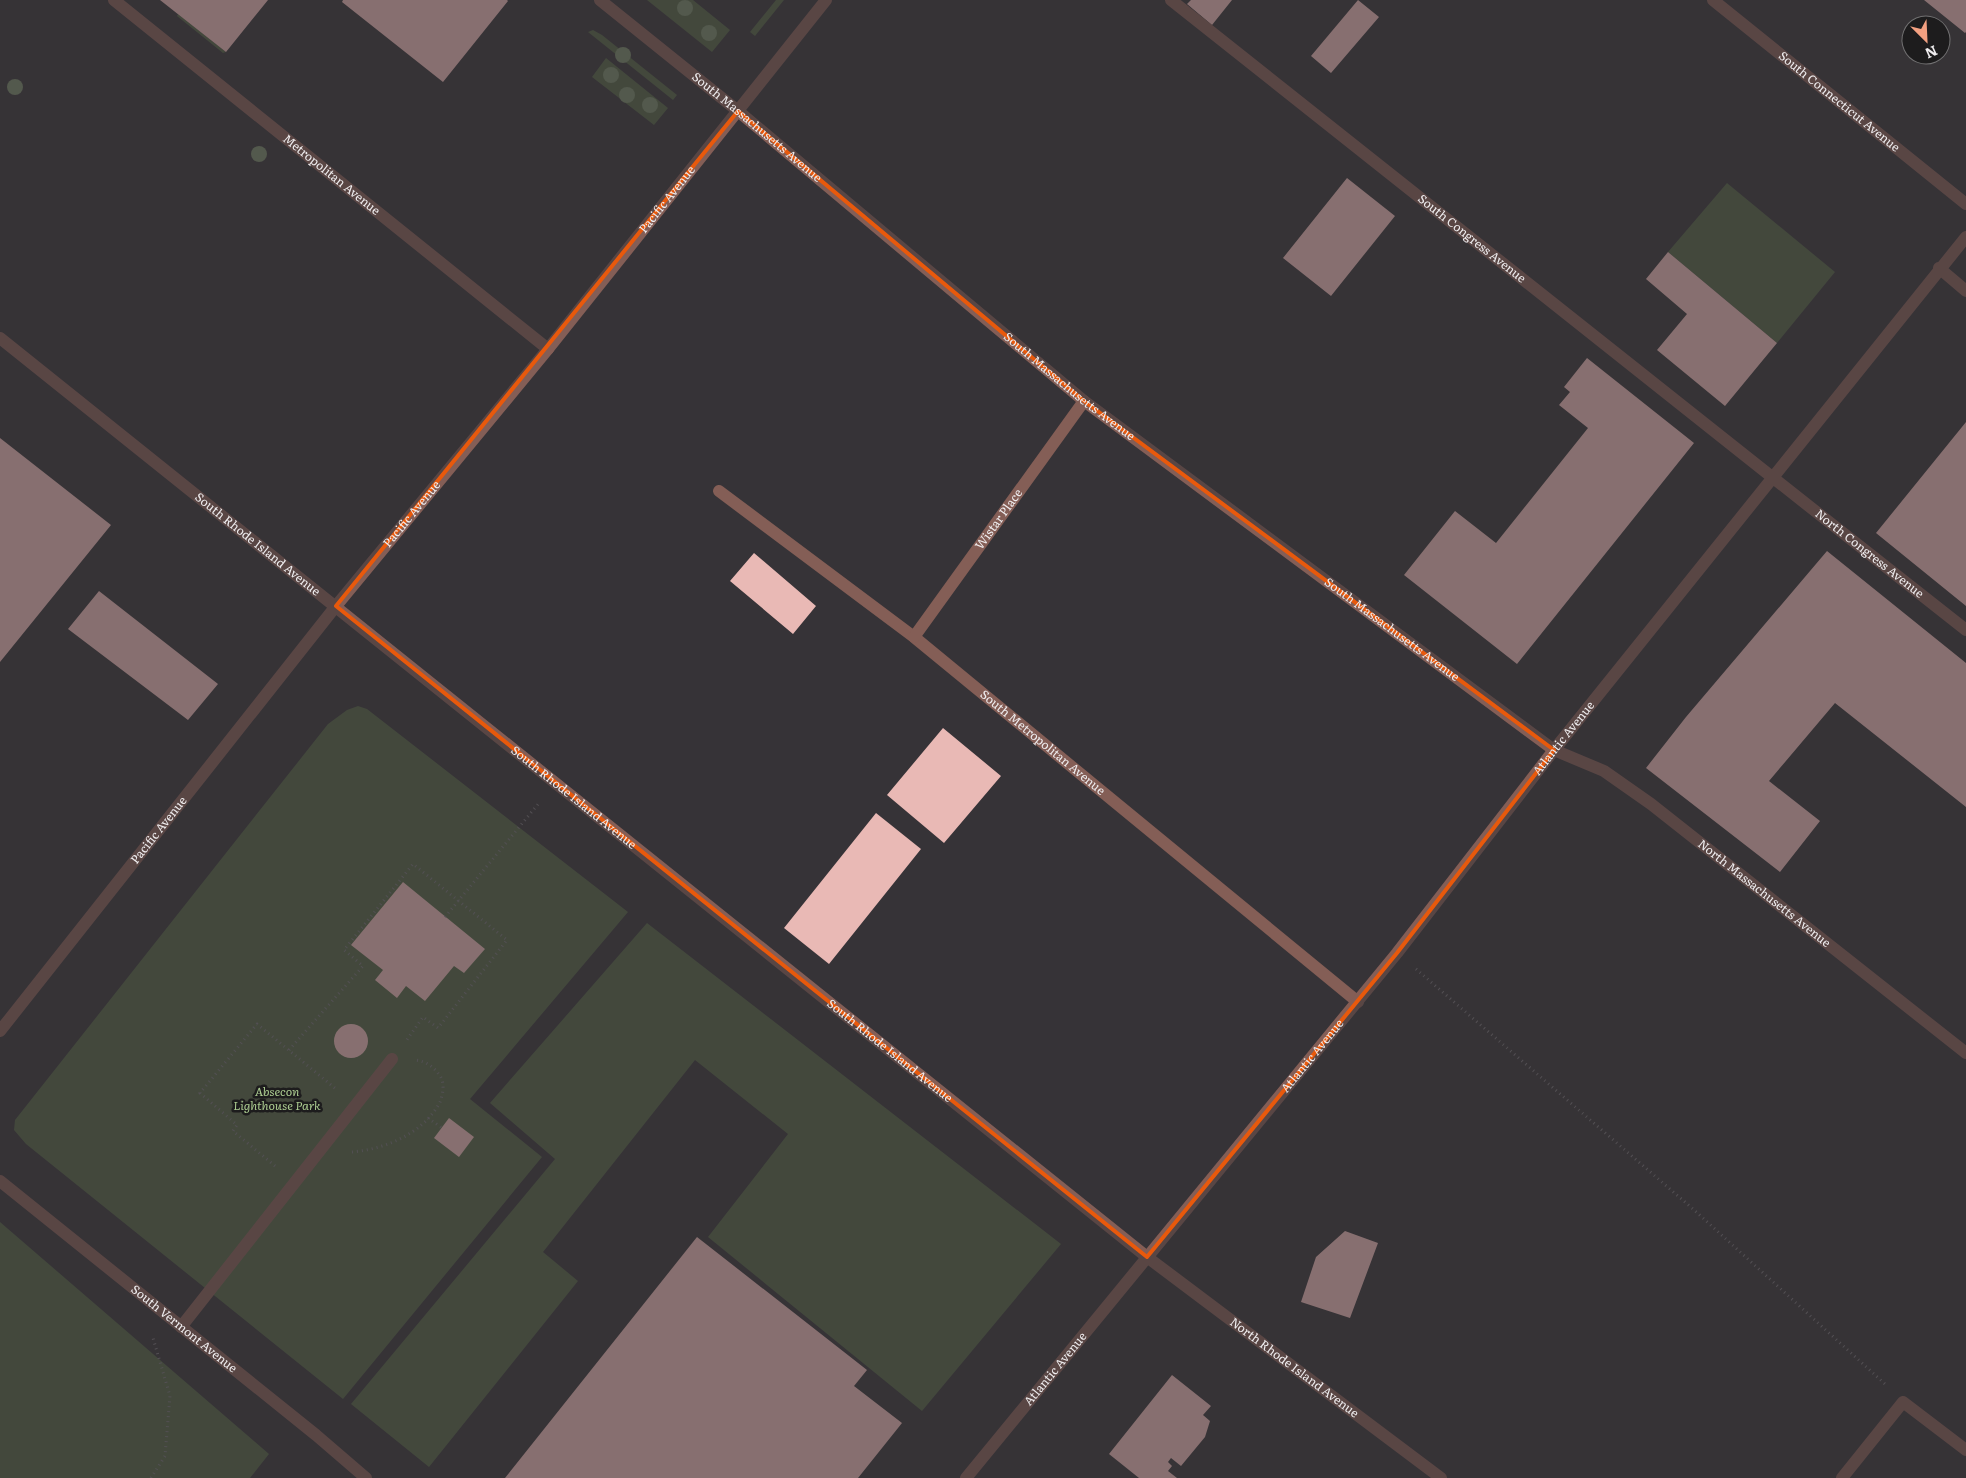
<svg xmlns="http://www.w3.org/2000/svg" width="1966" height="1478" font-family="Literata,serif">
<rect width="100%" height="100%" fill="#363337"/>
<path fill="#526344" d="M647,0H693L730,30L712,52Z
M776,0H784L755,36L750,32Z
M178,14L226,52L223,53L177,16Z
M593,30L602,35L677,95L673,100L588,32Z
M606,58L668,108L654,125L592,77Z
M1727,183L1835,272L1777,343L1668,252Z
M358,706L367,709L628,912L470,1099L542,1157L343,1399L26,1144L14,1130L15,1120L328,724L347,710Z
M647,923L1061,1244L922,1411L708,1237L788,1134L695,1060L543,1252L578,1281L429,1467L351,1404L555,1159L490,1103Z
M0,1222L269,1454L250,1478H0Z"/>
<path fill="#e9b9b5" d="M160,0H268L226,52Z
M343,0H507L508,1L443,82L342,2Z
M1191,0H1232L1212,25L1187,4Z
M1358,0L1379,17L1331,73L1311,56Z
M1924,0H1966V32L1965,33Z
M1347,178L1395,216L1331,296L1283,258Z
M1668,252L1777,343L1725,406L1657,350L1687,314L1646,279Z
M1587,358L1694,443L1517,664L1404,575L1455,511L1496,543L1588,428L1559,405L1570,392L1564,387Z
M1966,422V606L1876,533Z
M0,438L111,525L0,662Z
M1827,551L1966,663V807L1835,703L1769,781L1820,821L1780,872L1646,768L1686,717Z
M754,553L816,606L793,634L730,581Z
M99,591L218,684L188,720L68,629Z
M943,728L1001,776L944,843L887,795Z
M876,813L921,849L829,964L784,928Z
M403,882L485,949L464,973L454,966L425,1001L406,986L397,998L375,980L383,970L351,945Z
M334 1041a17 17 0 1 1 34 0a17 17 0 1 1-34 0Z
M449,1118L474,1137L459,1157L434,1138Z
M1345,1231L1378,1243L1350,1318L1301,1302L1316,1257Z
M697,1237L867,1370L854,1386L902,1423L858,1478H505Z
M1172,1375L1211,1406L1203,1415L1210,1421L1205,1437L1181,1466L1171,1458L1168,1462L1172,1466L1168,1471L1177,1478H1139L1109,1454Z"/>
<g fill="none" stroke-linecap="round" stroke-linejoin="round">
<path stroke="#757275" stroke-width="3" stroke-dasharray="1 4" stroke-linecap="butt" d="M445,917L539,803
M1416,969L1693,1209L1885,1384
M289,1050L363,966L344,950L413,864L507,940L438,1028L423,1017L406,1041
M428,1118L442,1128
M352,1152C386,1149 424,1133 440,1102C443,1094 445,1083 440,1076C434,1067 426,1061 415,1060
M275,1166L233,1131L237,1125L200,1093L257,1024L336,1089
M151,1478L165,1456L170,1396L153,1338"/>
<g stroke="#845e56" stroke-width="12">
<path id="s1" d="M719,491L914,637L1358,1002"/>
<path id="s2" d="M914,637L1084,401"/>
<path d="M181,1327L392,1059"/>
</g>
<g stroke="#845e56" stroke-width="12">
<path id="s3" d="M114,0L548,349"/>
<path id="s4" d="M0,338L1147,1257L1441,1478"/>
<path id="s5" d="M1772,477L1966,630"/>
<path id="s6" d="M1554,750L1604,771L1651,804L1966,1053"/>
<path id="s7" d="M0,1181L316,1435L366,1478"/>
<path d="M1842,1478L1903,1402L1966,1450"/>
</g>
<g stroke="#845e56" stroke-width="12">
<path id="s8" d="M600,0L738,111L1084,401L1554,750"/>
<path id="s9" d="M1171,0L1772,477"/>
<path id="s10" d="M1713,0L1966,204"/>
<path d="M1939,268L1966,291"/>
<path id="s11" d="M0,1031L336,606L548,349L826,0"/>
<path id="s12" d="M966,1478L1397,953L1554,750L1966,237"/>
</g>
</g>
<g fill="#768768">
<circle cx="685" cy="8" r="8"/>
<circle cx="709" cy="33" r="8"/>
<circle cx="623" cy="55" r="8"/>
<circle cx="611" cy="75" r="8"/>
<circle cx="15" cy="87" r="8"/>
<circle cx="627" cy="95" r="8"/>
<circle cx="650" cy="105" r="8"/>
<circle cx="259" cy="154" r="8"/>
</g>
<path d="M0 0H1966V1478H0ZM738,111L1084,401L1554,750L1397,953L1147,1257L336,606Z" fill="#363337" fill-opacity=".55" fill-rule="evenodd"/>
<path fill="none" stroke="#e8590c" stroke-width="4" stroke-linejoin="round" d="M738,111L1084,401L1554,750L1397,953L1147,1257L336,606Z"/>
<g text-anchor="middle" stroke-width="5" stroke-linejoin="round" paint-order="stroke">
<g font-size="12" fill="#efedef" stroke="#1d1c1d">
<text dy="4" stroke="none"><textPath href="#s10" startOffset="162">South Connecticut Avenue</textPath></text>
<text dy="4" stroke="none"><textPath href="#s8" startOffset="202">South Massachusetts Avenue</textPath></text>
<text dy="4" stroke="none"><textPath href="#s3" startOffset="279">Metropolitan Avenue</textPath></text>
<text dy="4" stroke="none"><textPath href="#s11" startOffset="1066">Pacific Avenue</textPath></text>
<text dy="4" stroke="none"><textPath href="#s9" startOffset="384">South Congress Avenue</textPath></text>
<text dy="4" stroke="none"><textPath href="#s8" startOffset="608">South Massachusetts Avenue</textPath></text>
<text dy="4" stroke="none"><textPath href="#s11" startOffset="661">Pacific Avenue</textPath></text>
<text dy="4" stroke="none"><textPath href="#s2" startOffset="145">Wistar Place</textPath></text>
<text dy="4" stroke="none"><textPath href="#s4" startOffset="330">South Rhode Island Avenue</textPath></text>
<text dy="4" stroke="none"><textPath href="#s5" startOffset="124">North Congress Avenue</textPath></text>
<text dy="4" stroke="none"><textPath href="#s8" startOffset="1012">South Massachusetts Avenue</textPath></text>
<text dy="4" stroke="none"><textPath href="#s12" startOffset="951">Atlantic Avenue</textPath></text>
<text dy="4" stroke="none"><textPath href="#s1" startOffset="410">South Metropolitan Avenue</textPath></text>
<text dy="4" stroke="none"><textPath href="#s4" startOffset="735">South Rhode Island Avenue</textPath></text>
<text dy="4" stroke="none"><textPath href="#s11" startOffset="256">Pacific Avenue</textPath></text>
<text dy="4" stroke="none"><textPath href="#s6" startOffset="256">North Massachusetts Avenue</textPath></text>
<text dy="4" stroke="none"><textPath href="#s4" startOffset="1140">South Rhode Island Avenue</textPath></text>
<text dy="4" stroke="none"><textPath href="#s12" startOffset="546">Atlantic Avenue</textPath></text>
<text dy="4" stroke="none"><textPath href="#s7" startOffset="236">South Vermont Avenue</textPath></text>
<text dy="4" stroke="none"><textPath href="#s12" startOffset="141">Atlantic Avenue</textPath></text>
<text dy="4" stroke="none"><textPath href="#s4" startOffset="1654">North Rhode Island Avenue</textPath></text>
</g>
<g font-size="12" font-style="italic" fill="#abcb90" stroke="#1d1c1d">
<text x="277" y="1096">Absecon<tspan x="277" dy="14">Lighthouse Park</tspan></text>
</g>
</g>
<g transform="translate(1926 40) rotate(156)"><circle r="24" fill="#1d1c1d" stroke="#717071"/>
<path d="M0-4L9 19L0 12L-9 19Z" fill="#f3a081"/>
<text y="-8" font-size="14" font-weight="bold" text-anchor="middle" fill="#efedef">N</text>
</g>
</svg>
